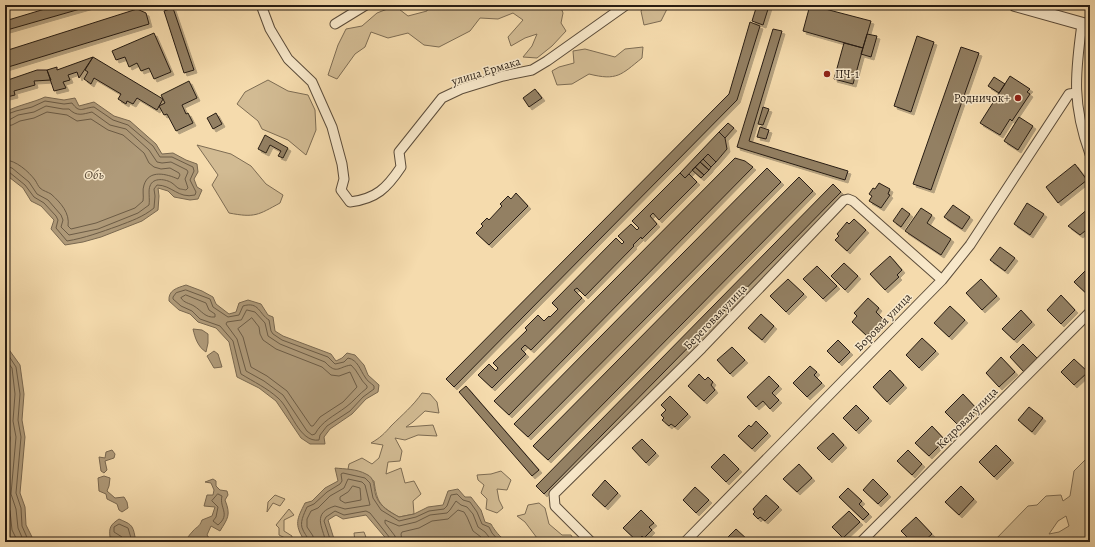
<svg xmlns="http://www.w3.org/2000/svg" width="1095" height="547" font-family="Alegreya,serif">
<defs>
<filter id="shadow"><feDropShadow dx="3" dy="3" stdDeviation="0" flood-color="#0004"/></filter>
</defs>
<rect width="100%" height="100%" fill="#f5dbad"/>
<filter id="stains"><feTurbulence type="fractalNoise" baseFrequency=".005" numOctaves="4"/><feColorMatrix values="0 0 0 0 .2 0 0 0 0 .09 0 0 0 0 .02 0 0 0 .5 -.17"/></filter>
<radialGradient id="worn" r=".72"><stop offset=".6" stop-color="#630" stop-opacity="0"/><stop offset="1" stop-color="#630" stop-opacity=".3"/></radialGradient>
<path fill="#d2bb93" stroke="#7d6c53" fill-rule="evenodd" d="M428,5H560L563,13L561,23L566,31L552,46L537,58L523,57L532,46L537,34L525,38L511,46L508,37L523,20L513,13L498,19L480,18L470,31L439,47L424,45L408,33L388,38L371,32L365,47L355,54L337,79L328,75L338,45L346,29L362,26L377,13L395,6L408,16L427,11Z
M645,5H671L668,7L661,21L644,25L641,11Z
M643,47L642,58C621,75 617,81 589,74L572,84L557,85L552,71L559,67L574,63L573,51L585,49L615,57L625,49Z
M268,80L288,91L308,95L315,110L316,130L306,155L288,140L262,129L258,121L237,104L245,92Z
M197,145L231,154L251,166L266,184L283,195L280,203C258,215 255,218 229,213L212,185L218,175Z
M422,393L430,394L437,402L439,413L425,411L413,422L406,427L433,425L437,436L418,435L405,440L395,438L402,451L400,461L388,462L386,474L401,468L405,483L414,481L421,494L413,501L414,514L399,517C380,506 377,503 374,481L348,469L349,464L362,458L372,464L379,458L383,445L371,443C380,438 385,433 391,426C402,415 413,406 422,393Z
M1090,455V542H993L1028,506L1037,505L1046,496L1061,495L1063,501L1070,496L1074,471ZM1066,516L1069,526L1059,532L1049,534L1058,521Z
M501,471L511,480L507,490L497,489L499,500L503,508L497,513L486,509L487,499L481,493L484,485L478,480L477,475L491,474Z
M275,495L285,499L280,506L273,503L267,512L268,502Z
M539,503L545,508L549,524L562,535H571L575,542H540L525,522L517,516L525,514L528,505Z
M289,509L294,515L284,520V531L292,536V542H287V539L279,535V528L276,525Z
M364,532L367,540L371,542H355L354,533Z"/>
<path fill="#af9a79" stroke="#796850" d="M45,97L64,100L75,98L79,106L94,102L114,116L130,121L156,144L162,154L173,153L186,160L197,164L198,172L194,179L197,187L202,190L198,199L190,200L174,197L168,191L158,188L159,196L158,210L142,221L101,237L83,242L65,245L51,229L54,220L41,206L31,201L23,188L5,174V112C18,105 32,103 45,97Z
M186,285L202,291L213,297L216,304L229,314L236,312L239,303L248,300L261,304L268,315L273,317L275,331L283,336L331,354L336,361L342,358L347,353L355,355L364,365L368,375L379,385L378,392L366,399L352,414L330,429L324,437L325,444H310L301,438L276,401L259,388L237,377L229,342L216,328L198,322L190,314L179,310L169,301C168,290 177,288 186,285Z
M193,329L202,330L208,334V343L206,352C198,347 195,338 193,329Z
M5,344L20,365L24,394L22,420L25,437L20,493L25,507L26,525L33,539V542H5Z
M214,351L218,354L222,367L214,368L207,356Z
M112,450L115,454L114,458L105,461L107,470L104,473L101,471L99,457L105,458L106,452Z
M335,468C345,469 357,469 366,474C376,478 373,488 376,496C380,507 390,512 399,517L414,514L428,507L443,505L448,491L458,489L465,497H471L481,510L485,522L491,524C495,531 499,536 506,541L505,542H389L366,515L343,519L336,515L328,520L335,542H303L304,540C294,524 297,519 305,503L312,501L325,488L338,481Z
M104,476L110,478L109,486L107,491L115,498L124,497L127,502L128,508L122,512L119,510L117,504L107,499L106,494L99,491L98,478Z
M213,479L216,481V486L220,490L227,491L228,495L225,500C231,515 228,518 220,531L211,526L207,535L212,542H183C188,538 189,535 193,531C197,526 199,528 202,520L212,516L215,507L204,506L207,495H213L214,490L211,483L205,482Z
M119,519C130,524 133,524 135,537L141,542H121L116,538L110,537C109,528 110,525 119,519Z"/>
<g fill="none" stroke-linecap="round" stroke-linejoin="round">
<path stroke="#6c5c46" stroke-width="1" d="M5,115L16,111L32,107L45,101L64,104L72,103C80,114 82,108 94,107L113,120L128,125L153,146L160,157H172L193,167L194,171L190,180L196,192L195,195C178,199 172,185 157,185L154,189L155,196L154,208C143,217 131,221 118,226C101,232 85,238 67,241L56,228L58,220L56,216L44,203L34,197L25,185L9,172L5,171
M5,120H9L18,115L34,112L46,106L63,109H69C77,117 83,114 92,112L110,125L126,129L149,150L157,162L162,163L171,162L187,170L188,172L185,179L188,188L186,190C186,190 181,189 180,189C177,188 175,185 172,183C166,179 153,177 150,186C148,190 150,199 149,205L138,213L98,229L69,235L61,227L63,220L61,215L48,200L37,194L29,182L12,168L5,166
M5,126L12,125L20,121L34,118L47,112L67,115L77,121L91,119L108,130L123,135L144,153L149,163L154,167L161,169L170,168L179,173L180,175L178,179C167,174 149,169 144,185C142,190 144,196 143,201L135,208L96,223L71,229L68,226C70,213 61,203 51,194C48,192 43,191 40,188C38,186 37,183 35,180C29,172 16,160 5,160
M186,290L210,299L213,307L228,317L239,315L243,306C259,301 259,314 269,320L271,331L273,334L282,340L328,357L335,364L344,362L348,358C358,360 360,370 365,377C367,381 371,383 374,386V389L363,397L350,411L327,426L320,435L319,440C299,443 291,409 278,398C267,388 254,382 241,374L233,341L220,326L200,319L192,311L181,306L173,299V297L176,293Z
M186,295L206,303L209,310L215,314V317C205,318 202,311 194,306C189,303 184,303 181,298Z
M247,310L255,312L265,323L268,336L280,344L325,362C337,375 338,367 351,365C358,371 360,380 367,386V388C359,394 353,402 346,407C334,416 322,421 315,434L312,435L307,431L283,395L264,381L246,371L237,339L226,324L227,322L241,320Z
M252,318L259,327L260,334L263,340L276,349L322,367L331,375L339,376L350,372L357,387L343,402L320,417L313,426H311L287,391L267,376L251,367L243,337L238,329Z
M5,350L16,367L20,394L18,420L21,437L16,493L21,508L22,526L29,542
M5,359L12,368L15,394L13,421L16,437L11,494L16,509L18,528L24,542
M5,369L9,394L7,421L10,438L5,489
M353,486L360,488L361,500L345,503L340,500V497L348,492Z
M218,494L222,496C219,508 231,514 218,525L213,521L216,517L218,507L212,501Z
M5,496L10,511L12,530L18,542
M124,542L122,537L114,532V527L119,524L128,528L131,538L134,542
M308,542C308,536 305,535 303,530C299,523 304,514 307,507L314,504L327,492L340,484L342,481L341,474L343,473L365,478L370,483L373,498L381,510L399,521L416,517L429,511L444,509L447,506L451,495L457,494L463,500L470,502L477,512L482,524L489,527L492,533L500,542
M313,542V536L307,527V519L311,511L318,508L330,496L344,488L348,479L362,482L365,485L370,505L345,509L335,506C312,513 322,526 326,542
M331,542L324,521L326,517L335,511L344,515L366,511L370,513L390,538L391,542
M396,542L395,536L385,523V520L399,526L416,522L430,515L447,513L450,510L456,501L461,505L467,507L473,514L478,527L485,532L493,542
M402,542L401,534L402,532L419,528L432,521L448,519L458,510L464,512L467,517L473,531L481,537L485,542"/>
</g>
<path fill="#938063" stroke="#281d13" filter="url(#shadow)" d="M58,5H94L7,30L5,21Z
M757,5L769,6L763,25L752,21Z
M810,5L871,21L863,48L803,31Z
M173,8L194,70L184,73L164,11Z
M137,9L146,13L149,24L5,68V51Z
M750,22L760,26L737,100L454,387L446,379L729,94Z
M773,29L782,31L749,141L848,171L845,180L737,147Z
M154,33L171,72L154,79L149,68L141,71L137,63L129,67L125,57L116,60L112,51Z
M867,34L877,36L871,57L861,54Z
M917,36L934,42L911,112L894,106Z
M844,43L863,48L853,84L834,79Z
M961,47L979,53L931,190L913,184Z
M93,57L79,78L77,72L68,75L70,80L63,82L66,88L54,91L47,70L57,67V70Z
M93,57L163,99L157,110L137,98L133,104L127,101L126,104L118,99L121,94L94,78L91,84L84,79L88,72L85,70Z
M37,70H47L51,80L34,81L35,85L14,91L15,95L7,97L5,91V81Z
M1010,76L1030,89L1027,92L1030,94L1012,121L1010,119L1000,135L980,123Z
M994,77L1005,84L999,93L988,86Z
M189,81L197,98L182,105L186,114L188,113L193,123L176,131L167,114L164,115L159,106L165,103L161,95Z
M535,89L542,98L529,107L523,98Z
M763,107L769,109L763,125L758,124Z
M216,113L222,124L213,129L207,118Z
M1019,117L1033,126L1018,150L1004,141Z
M728,123L734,128L725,138L719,132Z
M760,127L769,130L766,139L757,137Z
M719,132L725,138L727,149L716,162L708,154L685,178L680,173Z
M265,135L288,148L283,158L278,156L281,151L270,145L266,153L258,149Z
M708,154L716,162L711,167L703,159Z
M735,158L745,161L753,167L509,415L494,401Z
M703,159L711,167L709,170L700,162Z
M700,162L709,170L704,175L695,167Z
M1075,164L1087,180L1058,203L1046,187Z
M695,167L704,175L701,178L692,170Z
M767,168L781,182L528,437L514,424Z
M680,173L685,178L689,174L697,182L659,220L653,213L650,216L657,224L642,239L641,237L633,245L634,246L585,296L577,288L574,290L582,298L531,350L525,345L521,349L526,354L492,388L478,375L489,364L496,371L498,368L493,363L527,330L525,328L538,315L544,321L549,316L550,317L558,309L552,303L616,238L622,244L624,242L618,236L631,224L637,230L639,228L632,221Z
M799,177L813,191L548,460L533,446Z
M879,183L890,189L888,194L890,195L881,208L869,201L872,196L869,194L873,188L875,189Z
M833,184L841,192L544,494L536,486Z
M516,193L528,206L489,245L476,233L483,226L481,224L487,218L489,220L502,206L500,204L508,196L511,199Z
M1027,203L1044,214L1030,235L1014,224Z
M953,205L970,217L962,229L944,217Z
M1090,207V227L1080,235L1068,226Z
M902,208L910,214L901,227L893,221Z
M921,208L932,215L927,223L951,239L941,255L905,231Z
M854,219L866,230L847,251L835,240L839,236L837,234L847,222L849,224Z
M1000,247L1015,258L1005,271L990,260Z
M890,256L902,270L897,275L899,277L885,290L870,274Z
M844,263L858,276L845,290L831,276Z
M817,266L837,286L823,299L803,279Z
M1090,266V295L1089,296L1074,282Z
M788,279L804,294L786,312L770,296Z
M981,279L997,296L982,310L966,293Z
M1061,295L1075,310L1061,324L1047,310Z
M868,298L879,308L876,312L883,319L867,336L852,322L857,316L854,313Z
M950,306L965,320L949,337L934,323Z
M1021,310L1032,322L1014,340L1002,329Z
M761,314L774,326L762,340L748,328Z
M922,338L936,351L919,368L906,355Z
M838,340L850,352L839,363L827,351Z
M1023,344L1038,359L1024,372L1010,357Z
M732,347L745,360L730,374L717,360Z
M1001,357L1015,372L999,387L986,373Z
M1074,359L1088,372L1074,385L1061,372Z
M810,366L817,372L814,375L822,383L807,397L793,383Z
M890,370L904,385L887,402L873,387Z
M699,374L705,380L708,377L713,382L711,385L715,390L704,401L688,386Z
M769,376L779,386L772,393L779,400L770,409L763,401L756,407L747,397Z
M466,386L539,470L532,476L459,392Z
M963,394L977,409L959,426L945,412Z
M670,396L688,414L675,427L671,424L669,426L662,420L664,418L661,415L666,410L661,405Z
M856,405L869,418L856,431L843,418Z
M1029,407L1043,418L1032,432L1018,420Z
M756,421L768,433L752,449L738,436L749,425L751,427Z
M932,426L945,440L929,456L915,443Z
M833,433L844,445L829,460L817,448Z
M642,439L656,453L646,463L632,448Z
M996,445L1011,460L994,477L979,462Z
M908,450L922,464L912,475L897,461Z
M724,454L739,469L726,482L711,467Z
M799,464L812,478L797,492L783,479Z
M873,479L888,494L878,504L863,490Z
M605,480L618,493L605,507L592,495Z
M961,486L974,499L959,515L945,502Z
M695,487L709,500L696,513L683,500Z
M848,488L862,501L859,504L869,514L863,520L839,497Z
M766,495L779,507L765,521L760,517L758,519L753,514L755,512L753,509Z
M641,510L654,523L649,527L652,530L644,538L642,536L637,541L623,528Z
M849,511L860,522L843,538L832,527Z
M916,517L932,534L923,542H912L901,531Z
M736,529L749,541L748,542H723Z"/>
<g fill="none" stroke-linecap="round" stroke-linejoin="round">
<defs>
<path id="minor" d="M261,5L270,29L288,59L312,82L332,127L342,164L344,179L341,190L350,202C376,199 387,188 401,167L399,152L442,98L461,89L503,76L532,70L547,61L626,5
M335,24L366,5
M1082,24C1075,74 1072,105 1090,154
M591,542L555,506L554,494L702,348L844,200L848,199L853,201L942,280
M685,542L942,280L970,245L1069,94L1076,93
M861,542L1090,312"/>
<path id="tertiary" d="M1015,5L1090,26"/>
</defs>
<use href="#minor" stroke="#5b4c3a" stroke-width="11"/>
<use href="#tertiary" stroke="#5b4c3a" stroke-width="14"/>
<use href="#minor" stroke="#f8e8ca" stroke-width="9"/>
<use href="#tertiary" stroke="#f8e8ca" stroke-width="12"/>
</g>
<g fill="#8f2418" stroke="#f8e8ca" stroke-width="1.5">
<circle cx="827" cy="74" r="4"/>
<circle cx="1018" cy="98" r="4"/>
</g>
<g text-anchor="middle" stroke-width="3" stroke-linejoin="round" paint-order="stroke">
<g font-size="12" fill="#281d13" stroke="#f8e8ca">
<text transform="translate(486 71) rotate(-17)" y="4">улица Ермака</text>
<text transform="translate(715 317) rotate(-46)" y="4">Береговая улица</text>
<text transform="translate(883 322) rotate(-46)" y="4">Боровая улица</text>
<text transform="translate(967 418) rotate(-45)" y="4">Кедровая улица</text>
</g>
<g font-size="12" fill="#281d13" stroke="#f8e8ca" text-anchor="start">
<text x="835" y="78">ПЧ-1</text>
<text x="1010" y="102" text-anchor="end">Родничок+</text>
</g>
<g font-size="13" font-style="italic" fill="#5e4f3c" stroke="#f8e8ca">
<text x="94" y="179">Обь</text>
</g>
</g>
<rect width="1095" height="547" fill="none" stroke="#f5dbad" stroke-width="20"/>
<rect x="6" y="6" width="1083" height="535" fill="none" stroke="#281d13" stroke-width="2"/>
<rect x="10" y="10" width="1075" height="527" fill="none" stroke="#281d13"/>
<rect width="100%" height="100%" filter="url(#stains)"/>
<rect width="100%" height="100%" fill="url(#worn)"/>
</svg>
